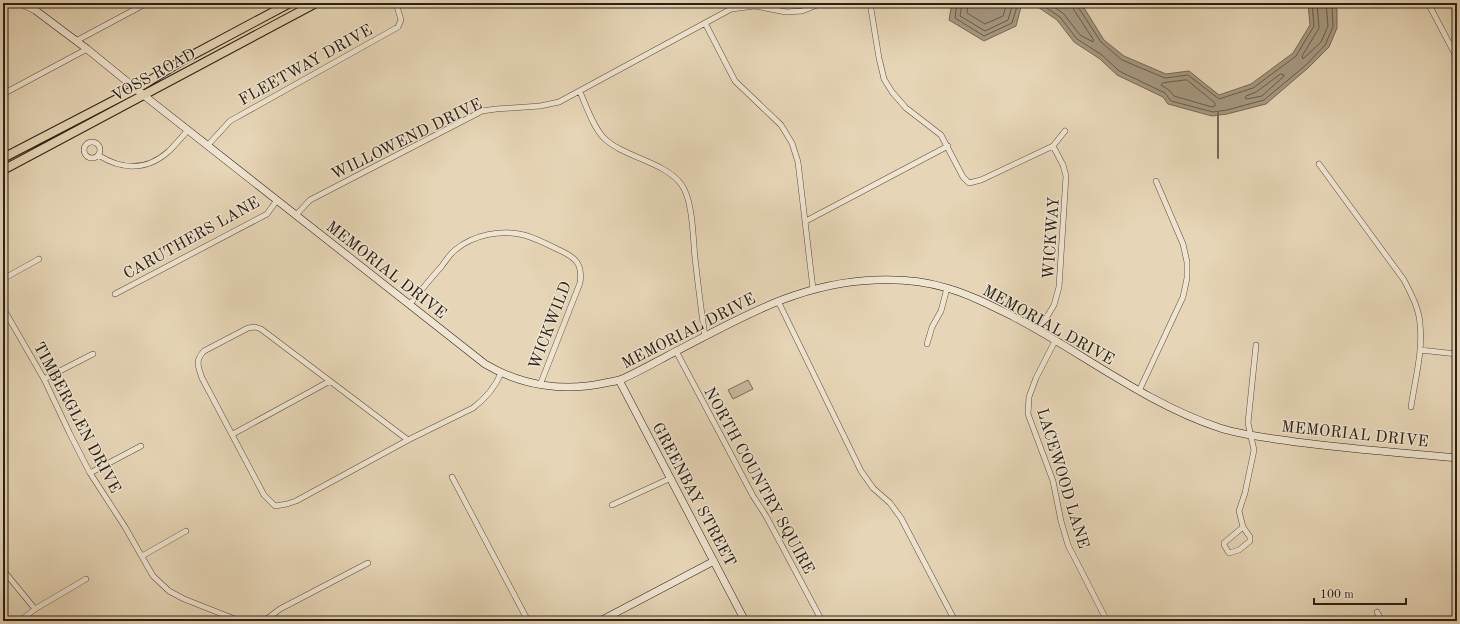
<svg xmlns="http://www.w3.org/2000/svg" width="1460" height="624" font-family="'Old Standard TT',serif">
<rect width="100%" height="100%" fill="#e6d5b6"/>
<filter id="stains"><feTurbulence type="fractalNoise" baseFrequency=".005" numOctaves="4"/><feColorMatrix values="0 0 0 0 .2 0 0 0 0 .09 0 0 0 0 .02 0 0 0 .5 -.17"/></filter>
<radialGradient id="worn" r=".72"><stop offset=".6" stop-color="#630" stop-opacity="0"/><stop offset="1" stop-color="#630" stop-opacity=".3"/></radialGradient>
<path fill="#c6b69b" stroke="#786c58" d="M748,380L753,389L733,399L728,390Z"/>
<path fill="#a69880" stroke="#746856" d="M952,3H1022L1016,26L984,41L949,20Z
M1032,3H1081L1104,40L1124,56L1166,74L1189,71L1219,95L1251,84L1293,53L1310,25L1308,3H1335L1337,10V28L1329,47L1308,68L1266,104L1227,114L1212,116L1168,104L1163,97L1117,75L1100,59L1074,42L1057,20Z"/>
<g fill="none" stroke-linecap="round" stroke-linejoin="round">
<path stroke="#685c4b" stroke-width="1" d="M957,3L955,18L984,36L1012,23L1018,3
M962,3L960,16L985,31L1008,20L1013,3
M968,3L967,13L985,24L1003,16L1007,3
M1039,3L1060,17L1077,39L1102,55L1119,71L1165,93L1171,101L1213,112L1227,110L1264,100L1306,65L1325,45L1333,27L1332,3
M1048,3L1063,13L1080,35L1093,42V39L1074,10L1072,3
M1077,3L1078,7L1101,42L1122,60L1165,78L1188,75L1219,99L1253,88L1296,56L1314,26L1312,3
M1317,3L1319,28L1302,56L1303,59L1321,42L1328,26L1326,3
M1281,74L1284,75L1283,77L1262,96L1247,99L1245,98L1246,96L1256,92Z
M1187,80L1215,103V106L1212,107L1174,96L1169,90L1161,85L1163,83Z"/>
<path stroke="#746856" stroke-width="2" d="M1218,113V158"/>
<defs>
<path id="street" d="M870,3L879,58L884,79L892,92L906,108L941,135L963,177L969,183L981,180L1053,146L1065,131
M1428,3L1457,58
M705,23L735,81L781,125L792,143L798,162L813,289
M76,41L147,3
M580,92C586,105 593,127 604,138C623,157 665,162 681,184C693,199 693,239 695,258C698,284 701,310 705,336
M3,94L87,49
M84 150a8 8 0 1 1 16 0a8 8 0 1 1-16 0Z
M208,145L230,121L398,27L401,20L396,3
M98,155C122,170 147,171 169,151C176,144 182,137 188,130
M1319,164L1404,280C1411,294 1419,308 1420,324C1423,351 1415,380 1411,407
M296,215L310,200L482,111L496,109L540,106L559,102L731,9L755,6L786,12L802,11L822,3
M806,221L948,146
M3,279L39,259
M115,294L267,214L277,200
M778,301L861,471L873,488L890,503L901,518L955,621
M410,304C420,292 430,279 441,267C445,262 449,255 455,250C473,235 501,229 524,235C535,238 547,244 557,249C575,257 583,263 580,283L540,385
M3,308L44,379L70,434L90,473L125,527L153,576L169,591L184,599L240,621
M1039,330L1054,305L1059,287L1066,176L1063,165L1053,146
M1055,341L1036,378L1029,397L1028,414L1053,481L1061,521L1068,545L1107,621
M927,344L932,327L941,311L947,288
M1420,350L1457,354
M676,351L753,496L766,516L822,621
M44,379L93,354
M1139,391L1183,297L1187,278V262L1183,244L1156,181
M233,434L330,381
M408,440L261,329L255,327L248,328L204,351C195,360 198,367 202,378L264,495L275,506L287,504L296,501L408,440L473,408C486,398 495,388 501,373
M90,473L141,446
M452,477L528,621
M612,505L671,478
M1243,527L1224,543V545L1229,553L1239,550L1250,541V537L1243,527L1239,511L1245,493L1254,450L1248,423L1256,345
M142,556L186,531
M3,570L35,609
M1377,612L1382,621
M20,621L35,609L86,579
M265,621L268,618L280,609L368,563"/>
<path id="secondary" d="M21,3L35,10L87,49L151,101L485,364C522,386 564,392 605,383C610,382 616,381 620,380C636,373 652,364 667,356C736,321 795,283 875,280C899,279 924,281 947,288C971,295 992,306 1014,317C1083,353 1145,403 1220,428C1245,436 1271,438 1296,442C1350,449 1403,453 1457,458
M619,380L745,621
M600,621L714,561"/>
<path id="primary" d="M3,158L136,89L185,59L290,3
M3,170L316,3"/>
</defs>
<use href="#street" stroke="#584e3e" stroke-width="6"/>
<use href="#secondary" stroke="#292116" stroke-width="8"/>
<use href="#primary" stroke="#292116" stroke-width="10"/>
<use href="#street" stroke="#efe4d0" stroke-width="5"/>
<use href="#secondary" stroke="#efe4d0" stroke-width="7"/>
<use href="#primary" stroke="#e6d5b6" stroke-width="8"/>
</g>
<g text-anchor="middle" stroke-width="3" stroke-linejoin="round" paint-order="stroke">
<g font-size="16" fill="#292116" stroke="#efe4d0">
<text transform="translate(305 64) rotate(-29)" y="6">FLEETWAY DRIVE</text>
<text transform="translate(153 74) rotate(-29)" y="6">VOSS ROAD</text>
<text transform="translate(406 138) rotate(-26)" y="6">WILLOWEND DRIVE</text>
<text transform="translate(191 237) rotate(-29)" y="6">CARUTHERS LANE</text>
<text transform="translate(1050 238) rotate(-86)" y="6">WICKWAY</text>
<text transform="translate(387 269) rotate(38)" y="6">MEMORIAL DRIVE</text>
<text transform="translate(1049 324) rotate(29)" y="6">MEMORIAL DRIVE</text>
<text transform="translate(549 325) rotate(-69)" y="6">WICKWILD</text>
<text transform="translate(688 330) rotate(-27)" y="6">MEMORIAL DRIVE</text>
<text transform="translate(78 417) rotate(62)" y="6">TIMBERGLEN DRIVE</text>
<text transform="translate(1355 433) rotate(6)" y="6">MEMORIAL DRIVE</text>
<text transform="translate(1064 478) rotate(73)" y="6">LACEWOOD LANE</text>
<text transform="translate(760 480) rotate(61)" y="6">NORTH COUNTRY SQUIRE</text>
<text transform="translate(695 494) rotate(62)" y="6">GREENBAY STREET</text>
</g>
</g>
<rect width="1460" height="624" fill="none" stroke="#e6d5b6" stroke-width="16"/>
<rect x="4" y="4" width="1452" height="616" fill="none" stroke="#292116" stroke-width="2"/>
<rect x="8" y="8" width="1444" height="608" fill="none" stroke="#292116"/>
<path d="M1314 598v6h92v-6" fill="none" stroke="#292116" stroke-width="2"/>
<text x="1320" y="598" font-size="12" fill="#292116" stroke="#efe4d0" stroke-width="3" paint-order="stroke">100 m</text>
<rect width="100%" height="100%" filter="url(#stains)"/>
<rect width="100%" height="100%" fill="url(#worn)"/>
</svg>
